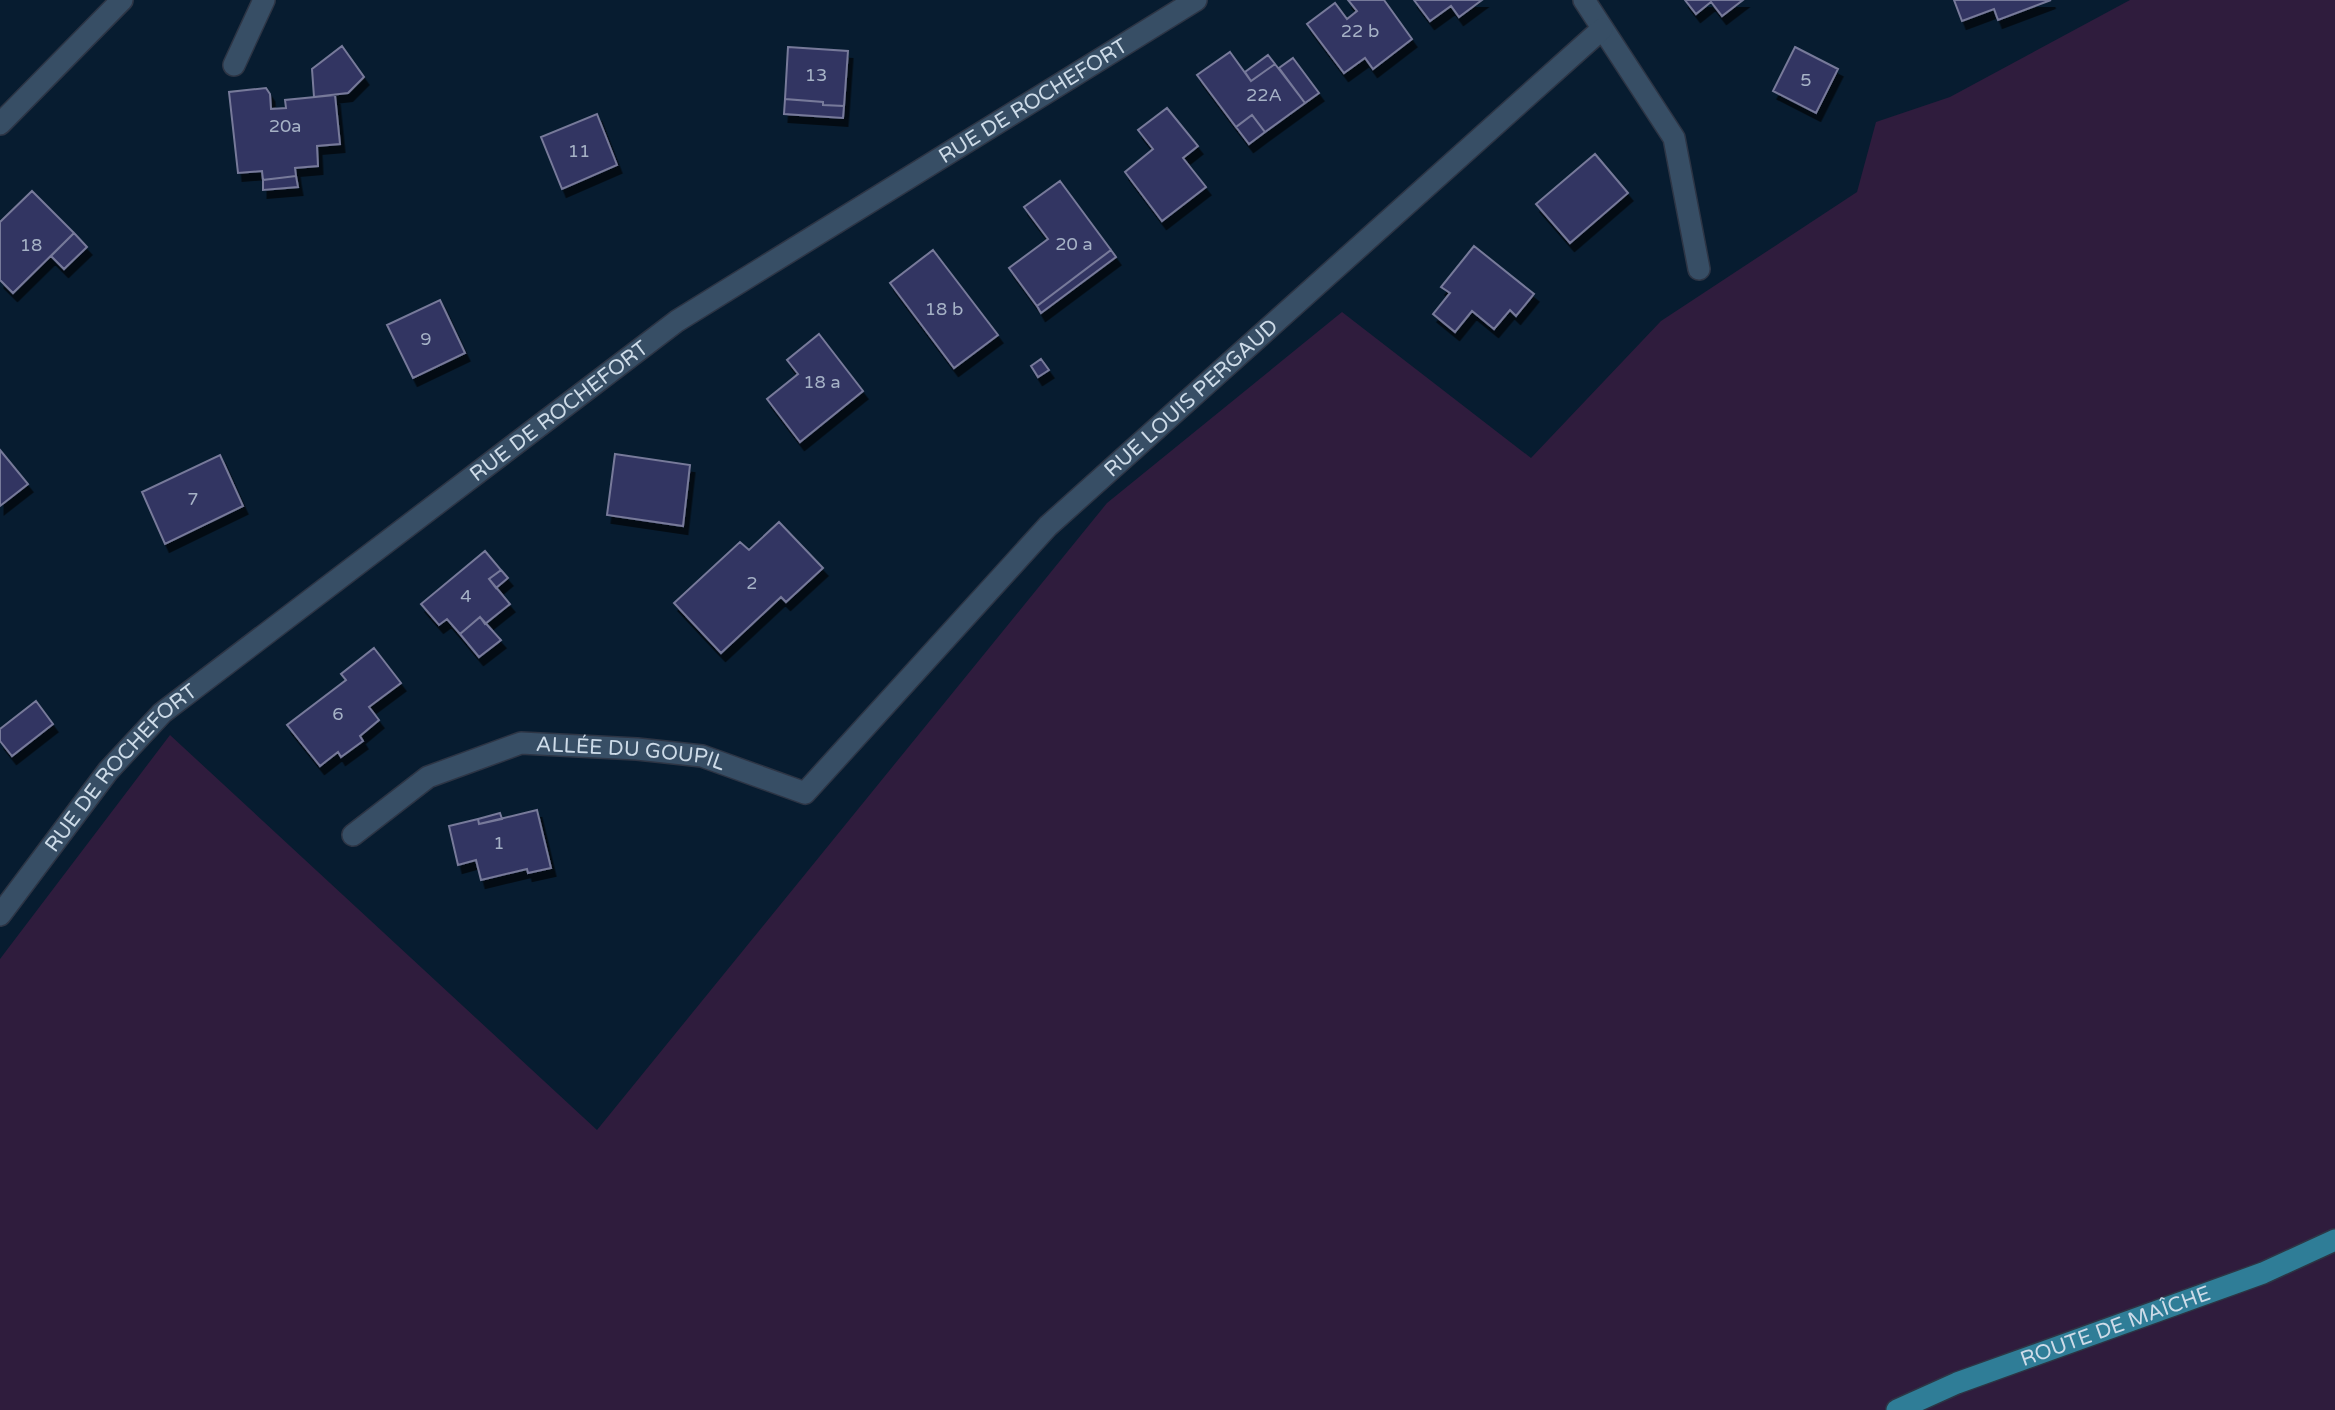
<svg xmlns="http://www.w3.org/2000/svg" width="2335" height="1410" font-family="'Varela Round',sans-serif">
<defs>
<filter id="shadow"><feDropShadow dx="4.5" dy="8" stdDeviation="0" flood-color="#0009"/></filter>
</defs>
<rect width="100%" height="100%" fill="#071c30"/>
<path fill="#2f1c3d" d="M2130,0H2335V1410H0V959L170,735L597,1130L1107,503L1342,312L1531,458L1661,321L1857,192L1876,122L1950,97Z"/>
<path fill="#333562" stroke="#777a9a" stroke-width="2" filter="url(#shadow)" d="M1348,0H1384L1412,39L1373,69L1365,58L1344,73L1307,24L1335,3L1347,19L1357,11Z
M1414,0H1482L1459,17L1451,6L1430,21Z
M1685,0H1743L1722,16L1711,2L1696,14Z
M1954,0H2051L1998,20L1994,9L1962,21Z
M342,46L364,77L348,93L314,97L312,69Z
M788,47L848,51L844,106L823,105V102L785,99Z
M1795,47L1838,69L1816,113L1773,91Z
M1230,52L1251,81L1275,64L1305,103L1265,132L1252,115L1236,127L1197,75Z
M1268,55L1275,64L1251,81L1245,72Z
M1293,58L1319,93L1305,103L1279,68Z
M266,88L270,94L271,109L286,108L285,100L335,95L340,144L317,146L318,166L295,168L296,176L263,180L262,171L238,173L229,92Z
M785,99L823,102V105L844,106L843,118L784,114Z
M1167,108L1198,146L1183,158L1206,187L1162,221L1125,172L1153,149L1138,130Z
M597,114L617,165L562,189L541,137Z
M1252,115L1265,132L1249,144L1236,127Z
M1595,154L1628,193L1570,243L1536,204Z
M296,176L298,187L263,190V180Z
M1060,181L1111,250L1037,306L1009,268L1048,239L1024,207Z
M32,191L74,233L13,293L0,280V222Z
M74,233L87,247L64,269L51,256Z
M1474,246L1534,294L1516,316L1510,310L1494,329L1472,311L1455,332L1433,314L1450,293L1441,287Z
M933,250L998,335L954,368L890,283Z
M1111,250L1116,257L1041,313L1037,306Z
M440,300L465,353L413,378L387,325Z
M819,334L863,391L800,442L767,399L798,374L787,360Z
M1041,359L1049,370L1038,377L1031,366Z
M0,450L28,484L0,506Z
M615,454L690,465L683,526L607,515Z
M220,455L243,506L165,544L142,492Z
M779,522L823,568L786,602L781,597L721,653L674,603L740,542L749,550Z
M485,551L501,570L489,579L510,604L485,624L480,617L460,634L447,619L439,625L421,604Z
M501,570L508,578L496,588L489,579Z
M480,617L501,640L479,657L460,634Z
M374,648L401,683L369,707L379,720L360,736L363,741L341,757L338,752L320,766L287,725L346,680L341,674Z
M36,701L53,724L12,756L0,741V729Z
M537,810L551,868L528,873L527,869L481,880L476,860L458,865L449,826L478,819L479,824Z
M500,813L502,819L479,824L478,819Z"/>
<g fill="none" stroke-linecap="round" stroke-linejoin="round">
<defs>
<g id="minor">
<path d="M1584,0L1674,138L1699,269"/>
<path d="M234,65L264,0"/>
<path d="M0,124L122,0"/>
<path id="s1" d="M353,835L428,777L521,743L637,749L702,756L805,793L1048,526L1602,29"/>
<path id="s2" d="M0,915L108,771L162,713L677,321L1196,0"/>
</g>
<g id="major">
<path id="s3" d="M1897,1410L1957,1383L2263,1273L2335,1240"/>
</g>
</defs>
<use href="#minor" stroke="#2d3545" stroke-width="24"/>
<use href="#major" stroke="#2d3545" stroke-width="24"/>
<use href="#minor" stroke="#374e65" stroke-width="21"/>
<use href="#major" stroke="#2f7d97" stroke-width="21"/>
</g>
<g text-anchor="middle" stroke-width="5" stroke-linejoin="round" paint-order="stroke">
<g font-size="18" fill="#a6b2c6">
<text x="1360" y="37">22 b</text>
<text x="816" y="81">13</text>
<text x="1806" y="86">5</text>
<text x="1264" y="101">22A</text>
<text x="285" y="132">20a</text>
<text x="579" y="157">11</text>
<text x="1074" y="250">20 a</text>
<text x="31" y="251">18</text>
<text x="944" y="315">18 b</text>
<text x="426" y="345">9</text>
<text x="822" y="388">18 a</text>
<text x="193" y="505">7</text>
<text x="752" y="589">2</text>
<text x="466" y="602">4</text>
<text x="338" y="720">6</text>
<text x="499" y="849">1</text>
</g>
<g font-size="21" fill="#cddbe8" stroke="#01060e">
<text dy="7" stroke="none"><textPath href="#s2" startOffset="1325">RUE DE ROCHEFORT</textPath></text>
<text dy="7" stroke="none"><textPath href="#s1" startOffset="1038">RUE LOUIS PERGAUD</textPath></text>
<text dy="7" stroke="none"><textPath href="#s2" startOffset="758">RUE DE ROCHEFORT</textPath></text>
<text dy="7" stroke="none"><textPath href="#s1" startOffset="304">ALLÉE DU GOUPIL</textPath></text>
<text dy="7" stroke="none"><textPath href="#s2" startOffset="191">RUE DE ROCHEFORT</textPath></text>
<text dy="7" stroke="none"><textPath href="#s3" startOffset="234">ROUTE DE MAÎCHE</textPath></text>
</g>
</g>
</svg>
